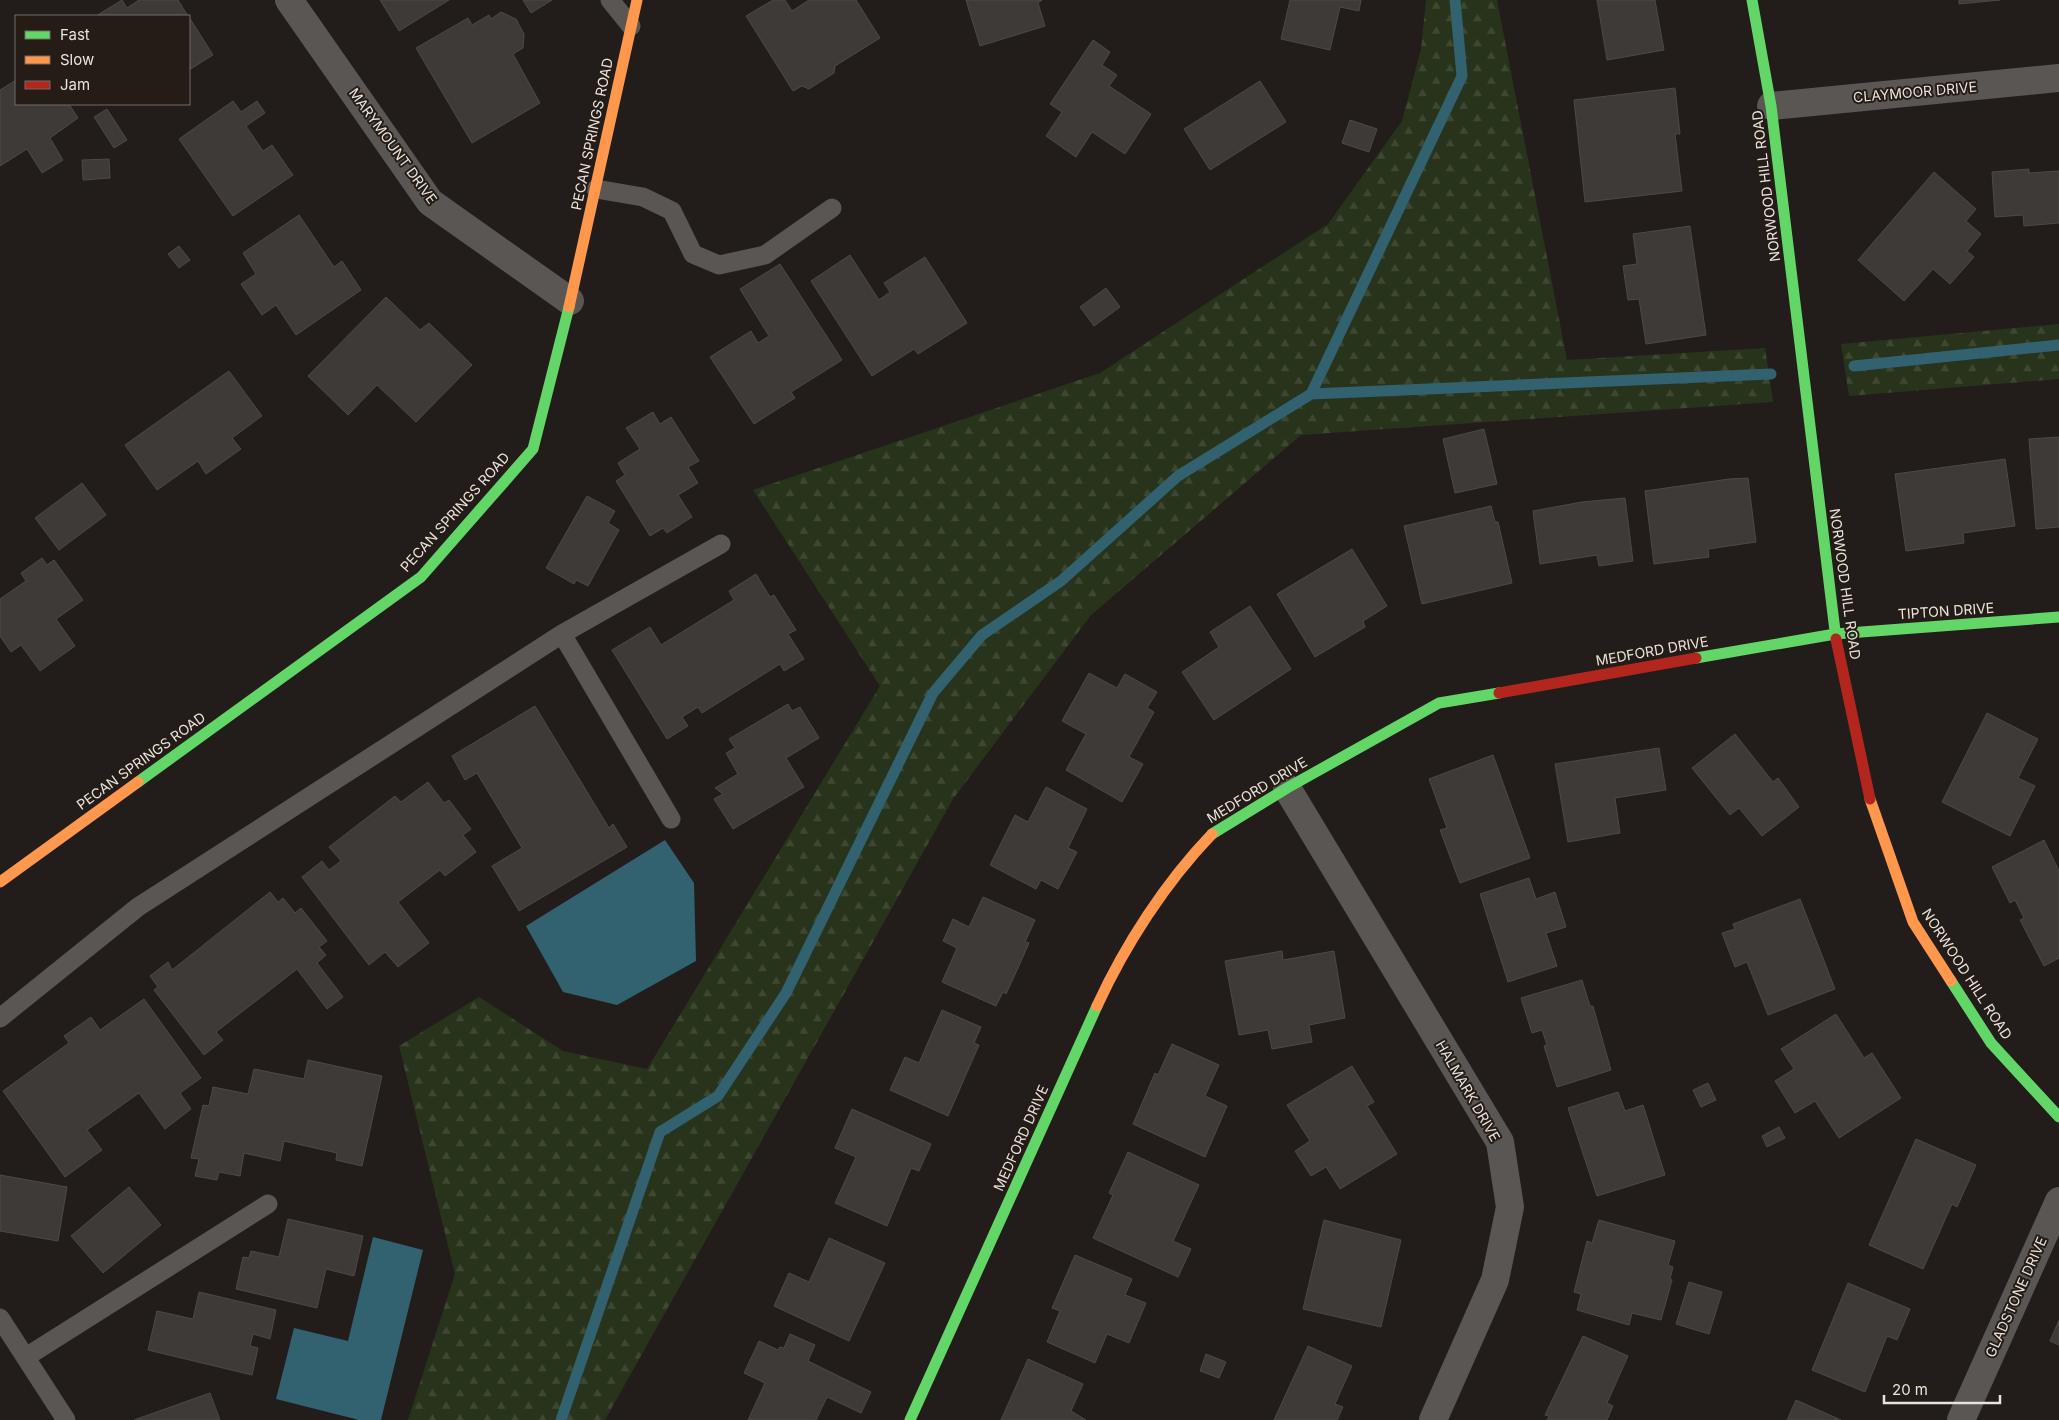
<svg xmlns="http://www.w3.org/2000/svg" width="2059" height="1420" font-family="Inter,sans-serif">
<defs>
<pattern id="forest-firs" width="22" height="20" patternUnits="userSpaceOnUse" patternTransform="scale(1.25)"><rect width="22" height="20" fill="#28331b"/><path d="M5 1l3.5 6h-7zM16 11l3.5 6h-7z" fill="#3d4731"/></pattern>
</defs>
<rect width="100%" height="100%" fill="#221d1a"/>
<path fill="url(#forest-firs)" d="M1426,0H1497L1567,360L1765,348L1773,402L1301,435L1091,615L953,799L605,1420H408L455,1274L399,1046L479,997L563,1051L647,1069L880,686L753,490L1100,373L1328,224L1402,121L1421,49Z
M2059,324V379L1849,396L1841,344Z"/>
<path fill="#326170" d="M665,840L694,883L696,961L617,1005L563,992L526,926Z
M373,1237L423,1250L381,1420H359L276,1399L294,1328L348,1341Z"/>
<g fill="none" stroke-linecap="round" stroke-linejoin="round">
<path stroke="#326170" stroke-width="11" d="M1854,366L2059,345
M1311,394L1771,374
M561,1420L660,1132L718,1096L786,993L933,693L982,635L1061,581L1178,476L1311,394L1462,76L1455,0"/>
</g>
<path fill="#3e3a37" stroke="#4d4946" d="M122,0L127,8L139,0H178L188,16H96Z
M380,0H449L399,31Z
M523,0H552L531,13Z
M773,0H785L792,11L809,0H856L880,38L835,66L834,73L809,89L802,86L793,91L746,16Z
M966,0H1042L1038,3L1045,26L980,46Z
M1290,0H1361L1359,11L1340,7L1330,50L1281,39Z
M1597,0H1655L1664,50L1607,60Z
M1959,0H2000L1959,4Z
M501,12L516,19L524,34L523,48L513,54L540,103L472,143L416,48L468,18L472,25L489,15L491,19Z
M189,17L213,55L189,70Z
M1093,40L1110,52L1102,65L1117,75L1109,86L1151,114L1125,154L1092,132L1076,157L1046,136L1062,112L1050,104Z
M16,80V104H69L78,118L50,138L63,160L42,173L27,149L0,166V90Z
M1260,81L1286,122L1210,170L1184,129Z
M1675,88L1680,134H1675L1682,191L1585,202L1574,100Z
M233,101L241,112L257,101L265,113L246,126L263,151L272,145L293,175L233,216L179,139Z
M107,109L127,140L114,148L94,117Z
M1350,120L1377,129L1369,152L1342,143Z
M109,159L110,178L83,180L82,160Z
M2029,169V173L2059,171V223L2024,226L2023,215L1995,217L1992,172Z
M1934,172L1976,209L1966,221L1981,234L1967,251L1974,257L1950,284L1933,269L1904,301L1858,260Z
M299,215L334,267L342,261L361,290L296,335L276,305L262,315L241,284L256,274L243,253Z
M1690,226L1706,335L1646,344L1639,299L1628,300L1623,266L1637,264L1633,234Z
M179,246L190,260L179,268L168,254Z
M850,255L879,300L890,292L884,283L925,257L967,323L918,354L914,349L872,376L811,281Z
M780,264L842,360L791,392L795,398L754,424L710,357L751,331L758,343L769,336L740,289Z
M1106,288L1120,307L1094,326L1080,307Z
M386,297L420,330L429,323L472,365L416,422L377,385L348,415L308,376Z
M229,371L262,416L232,438L241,449L206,474L198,461L157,490L125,445Z
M653,412L660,424L671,417L699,461L688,467L698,483L678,495L692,517L667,533L663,528L650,536L616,481L625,475L618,463L640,449L626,428Z
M1484,429L1497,484L1455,493L1443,439Z
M2059,437V527L2036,529L2029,439Z
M2005,459L2015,526L1963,533L1964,543L1906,551L1895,474Z
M1748,478L1756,542L1708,549L1709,557L1654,564L1645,491L1729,479Z
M82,483L106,515L59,550L35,518Z
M587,496L615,511L608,523L619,530L588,586L576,580L574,584L546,568Z
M1625,498L1633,561L1599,566L1597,555L1540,564L1533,511L1582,502Z
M1491,506L1495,522H1498L1512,583L1422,604L1404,526Z
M1352,549L1387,606L1363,621L1365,627L1315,657L1277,594Z
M42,558L47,565L54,560L83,600L56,619L75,646L40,671L21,645L11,652L0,636V599L26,581L21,573Z
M756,574L770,597L774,595L796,630L788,634L804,659L784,671L780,664L702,713L698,707L682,717L688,726L667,739L612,650L650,627L661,645L734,600L729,591Z
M1250,606L1291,669L1214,720L1182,672L1219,647L1210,632Z
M1089,673L1117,688L1125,674L1157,692L1147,708L1154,712L1129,757L1143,764L1122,802L1066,770L1086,734L1062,721Z
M788,704L792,711L800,707L819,738L786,758L804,787L733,829L714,799L723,794L715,788L738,774L726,753L735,748L729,739Z
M535,706L609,828L613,824L627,847L519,911L492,866L522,848L477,773L465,780L452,756Z
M1987,713L2038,739L2018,778L2035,786L2010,836L1942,802Z
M1735,734L1773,782L1778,778L1799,807L1762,836L1739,808L1730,815L1692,768Z
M1659,748L1666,790L1615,798L1620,833L1568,842L1555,764Z
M1493,755L1530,858L1460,883L1440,830L1447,828L1429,779Z
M428,782L444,803L449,800L471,829L463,835L476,852L445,876L440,870L398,902L429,943L398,967L385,952L369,965L302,877L322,861L329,870L341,861L329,847L395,796L401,802Z
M1046,787L1087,809L1068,848L1077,852L1058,889L1041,880L1036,889L990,865L1015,815L1028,822Z
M2044,840L2059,871V958L2044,966L2020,920L2024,918L2015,900L2010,903L1992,867Z
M1529,878L1536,899L1555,892L1566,927L1546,933L1557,966L1508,982L1480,894Z
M270,892L278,902L283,898L295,913L301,908L327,941L319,947L326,955L317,963L343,997L327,1009L297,969L216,1032L223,1040L204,1055L154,990L158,987L150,976L168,962L172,970Z
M983,897L1035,920L1025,942L1029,943L1018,968L1006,994L1003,992L996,1006L942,982L957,948L943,941L953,919L969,927Z
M1800,899L1835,989L1768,1015L1747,962L1735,967L1722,933L1735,929L1733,924Z
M1282,951L1283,960L1334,951L1345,1018L1309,1025L1312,1042L1272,1049L1268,1030L1239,1035L1225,961Z
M1582,980L1590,1006H1593L1611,1070L1557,1087L1544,1046L1547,1045L1542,1030L1532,1033L1521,998Z
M144,999L201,1078L180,1093L191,1109L165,1129L139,1093L87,1130L102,1150L65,1177L3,1091L69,1043L64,1036L91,1017L100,1030Z
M942,1010L981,1027L974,1043L979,1045L948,1116L890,1090L905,1057L919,1063Z
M1836,1014L1864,1058L1872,1053L1901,1098L1839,1138L1815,1101L1795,1113L1775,1081L1794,1069L1781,1049Z
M1172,1044L1219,1065L1205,1096L1227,1106L1205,1157L1133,1124L1155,1073L1158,1075Z
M308,1060L382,1076L362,1166L336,1160L337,1153L284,1141L280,1161L244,1153L240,1176L219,1172L217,1180L195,1176L199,1159L191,1158L203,1105L209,1106L213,1087L248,1094L254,1069L304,1079Z
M1352,1066L1374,1102L1367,1106L1397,1154L1340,1189L1326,1167L1311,1176L1295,1151L1310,1141L1287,1105Z
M1708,1083L1716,1100L1701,1107L1693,1090Z
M1618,1092L1625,1111L1643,1105L1665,1175L1597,1196L1568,1108Z
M852,1109L931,1144L919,1171L911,1168L887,1226L835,1203L856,1157L835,1148Z
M1779,1127L1785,1138L1767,1147L1762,1136Z
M1916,1139L1976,1165L1957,1207L1952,1204L1923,1269L1869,1245Z
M1128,1152L1199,1185L1173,1241L1191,1249L1178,1277L1093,1238L1113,1195L1109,1193Z
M0,1175L67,1187L58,1241L0,1231Z
M129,1187L161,1225L103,1273L71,1236Z
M288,1219L363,1236L354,1276L326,1269L317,1308L236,1289L243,1257L249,1258L251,1251L279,1257Z
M1324,1220L1401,1240L1381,1327L1303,1309Z
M1599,1220L1675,1241L1668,1265L1673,1267L1670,1279L1672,1280L1661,1320L1632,1313L1629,1325L1577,1310L1581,1294L1574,1292L1587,1241L1592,1243Z
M829,1238L885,1263L849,1341L774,1306L789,1273L809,1282Z
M1075,1255L1132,1279L1125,1295L1146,1303L1129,1343L1107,1334L1095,1363L1047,1342L1060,1311L1052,1308Z
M1689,1282L1722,1292L1709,1334L1676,1324Z
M1848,1283L1910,1309L1897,1340L1887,1336L1865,1392L1812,1370Z
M199,1292L276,1310L270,1339L253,1334L250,1346L258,1348L252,1375L148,1350L157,1311L193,1319Z
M2059,1320V1345L2050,1341Z
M790,1334L815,1345L808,1361L871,1392L861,1413L827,1397L816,1420H748L765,1383L744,1373L759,1341L778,1350L780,1347L784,1348Z
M1583,1336L1628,1356L1607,1403L1613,1406L1607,1420H1547L1549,1416L1545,1415Z
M1308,1346L1352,1366L1335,1404L1343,1407L1337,1420H1274Z
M1206,1354L1226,1362L1219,1378L1200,1371Z
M1028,1359L1083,1384L1071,1411L1086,1420H1001Z
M210,1393L220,1420H134Z
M1796,1400L1841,1420H1787Z"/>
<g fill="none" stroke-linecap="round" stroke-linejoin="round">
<path stroke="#5a5654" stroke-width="19" d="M610,0L631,26
M596,189L643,197L672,211L693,254L719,265L765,255L832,208
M562,634L671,819
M0,1018L138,907L562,634L721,544
M0,1318L66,1420
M26,1357L268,1204"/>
<path stroke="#5a5654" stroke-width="28" d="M289,0L430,202L570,301
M1771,106L2059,78
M1287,788L1500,1142L1510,1207L1495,1280L1433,1420
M1961,1420L2059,1201"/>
<path stroke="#63d668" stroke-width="11" d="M1752,0L1771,106L1836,639
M1696,658L1835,634L2059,617
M138,782L421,577L533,449L569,307
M1212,834L1287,788L1439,703L1499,693
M1951,981L1991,1043L2059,1117
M910,1420L1097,1006"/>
<path stroke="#ff974d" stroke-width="11" d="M569,307L637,0
M1870,799L1913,922L1951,981
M0,882L138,782
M1097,1006C1125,945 1165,883 1212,834"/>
<path stroke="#b3261e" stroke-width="11" d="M1836,639L1870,799
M1499,693L1696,658"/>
</g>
<g text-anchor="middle" stroke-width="4" stroke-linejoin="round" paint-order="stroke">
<g font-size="14" fill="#e9e3df" stroke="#251c16">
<text transform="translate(1915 92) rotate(-5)" y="5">CLAYMOOR DRIVE</text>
<text transform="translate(592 134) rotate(-78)" y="5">PECAN SPRINGS ROAD</text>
<text transform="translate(393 146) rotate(54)" y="5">MARYMOUNT DRIVE</text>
<text transform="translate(1766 186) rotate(-97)" y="5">NORWOOD HILL ROAD</text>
<text transform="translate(455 512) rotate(-48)" y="5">PECAN SPRINGS ROAD</text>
<text transform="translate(1845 584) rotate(82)" y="5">NORWOOD HILL ROAD</text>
<text transform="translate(1946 611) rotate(-4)" y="5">TIPTON DRIVE</text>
<text transform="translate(1652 651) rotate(-10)" y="5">MEDFORD DRIVE</text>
<text transform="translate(141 761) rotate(-36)" y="5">PECAN SPRINGS ROAD</text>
<text transform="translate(1257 790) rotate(-31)" y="5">MEDFORD DRIVE</text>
<text transform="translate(1967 974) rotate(57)" y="5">NORWOOD HILL ROAD</text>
<text transform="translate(1468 1091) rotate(60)" y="5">HALMARK DRIVE</text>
<text transform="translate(1021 1138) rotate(-66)" y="5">MEDFORD DRIVE</text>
<text transform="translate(2016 1297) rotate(-66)" y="5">GLADSTONE DRIVE</text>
</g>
</g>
<rect x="15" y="15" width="175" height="90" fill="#251c16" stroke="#736c66"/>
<rect x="25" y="31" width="25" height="8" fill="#63d668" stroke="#736c66"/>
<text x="60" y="40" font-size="15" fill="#e9e3df">Fast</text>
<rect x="25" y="56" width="25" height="8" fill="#ff974d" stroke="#736c66"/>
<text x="60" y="65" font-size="15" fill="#e9e3df">Slow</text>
<rect x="25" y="81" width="25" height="8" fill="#b3261e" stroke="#736c66"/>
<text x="60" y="90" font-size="15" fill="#e9e3df">Jam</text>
<path d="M1884 1395v8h116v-8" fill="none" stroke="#e9e3df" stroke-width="2.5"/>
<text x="1892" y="1395" font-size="15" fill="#e9e3df" stroke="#251c16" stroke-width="4" paint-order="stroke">20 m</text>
</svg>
